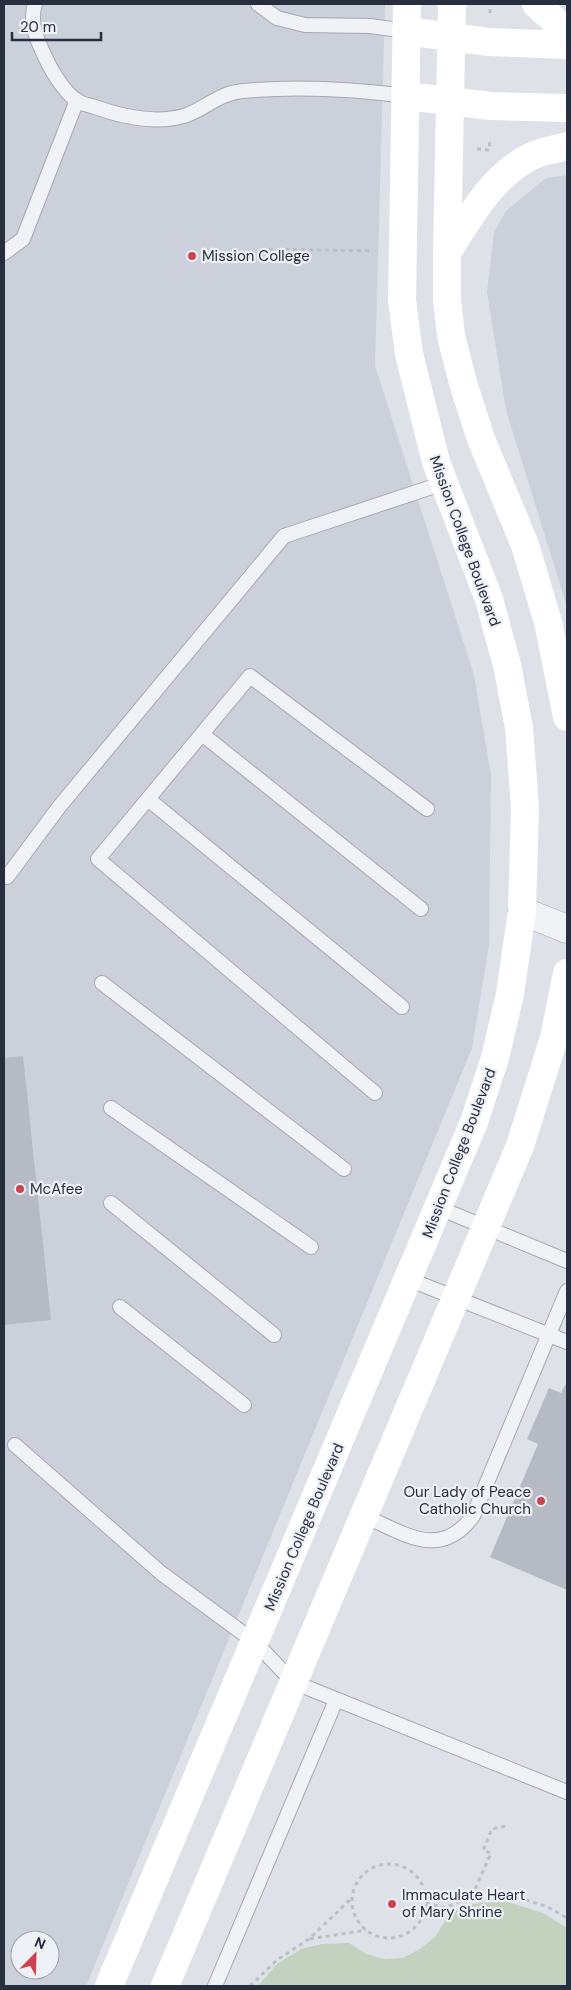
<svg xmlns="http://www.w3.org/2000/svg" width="571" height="1990" font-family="'DM Sans',sans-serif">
<rect width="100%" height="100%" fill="#dee1e8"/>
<path fill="#ccd0da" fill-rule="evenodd" d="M4,4H385L375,366L474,675L491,775L489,945L472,1048L86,1986H4ZM20,1940H50V1970H20Z
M567,175V607L506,410L487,292L494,232L506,211L546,178Z"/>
<path fill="#c3d1bf" d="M505,1901L543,1913L567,1928V1986H258L277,1964L301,1949L322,1944L349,1943L366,1954L384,1959L403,1958L420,1949L435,1937L445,1921L456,1911L472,1904Z"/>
<path fill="#b5bac4" d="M23,1056L51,1320L4,1325V1058Z
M565,1385L567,1386V1590L490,1557L538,1444L527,1439L549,1388L561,1393Z"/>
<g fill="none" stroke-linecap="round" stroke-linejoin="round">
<defs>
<path id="lane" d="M35,4C28,25 40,46 49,65C55,76 66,93 77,101C82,104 89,105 95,107C123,117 155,124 184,116C204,110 218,93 243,91C296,86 353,89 406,96
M258,4L277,18L305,25L370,26L406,31
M4,253L23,239L77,100
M202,734L421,909
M148,799L402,1007
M7,877L59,807L284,536L444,483
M102,983L344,1169
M375,1093L98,859L250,676L427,809
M111,1108L311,1247
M111,1203L274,1335
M439,1208L567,1261
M408,1279L567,1342
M120,1307L244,1405
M15,1445L161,1573L255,1642L293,1682L567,1792
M364,1516C404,1533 440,1561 473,1516L567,1291
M215,1986L336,1700"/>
<path id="street" d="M522,911L567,929"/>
</defs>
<use href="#lane" stroke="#a3a8b2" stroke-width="16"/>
<use href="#street" stroke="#a3a8b2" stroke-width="29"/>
<path stroke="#bcbfc6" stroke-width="3" stroke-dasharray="4 4" stroke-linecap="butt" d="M490,13V4
M477,149L489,150L490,139
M269,249L372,251
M352 1901a37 37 0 1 1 74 0a37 37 0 1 1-74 0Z
M472,1896L491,1853L483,1850L492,1829L506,1826
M426,1903L445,1908L472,1896L506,1893L548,1907L567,1918
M310,1939L366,1930
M250,1986L277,1960L309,1939L352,1898"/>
<use href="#lane" stroke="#f0f2f6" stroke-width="14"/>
<use href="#street" stroke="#f0f2f6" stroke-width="28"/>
<path stroke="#fff" stroke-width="28" d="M452,4L447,253V300L451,336L463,383L481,439L525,545L548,622L567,717
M536,4L567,32
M406,31L489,42L567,45
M406,96L491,106L567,108
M447,253C470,217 491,177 530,157C541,151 555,150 567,146
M109,1986L474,1122L495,1058L510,994L522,911L525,808L519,728L507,665L489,599L436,462L409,354L402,300L407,4
M165,1986L520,1146L554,1038L567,973"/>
</g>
<g fill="#ce4150" stroke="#edf0f5" stroke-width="2">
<circle cx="192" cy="256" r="5"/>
<circle cx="20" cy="1189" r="5"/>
<circle cx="541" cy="1501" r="5"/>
<circle cx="392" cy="1904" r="5"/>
</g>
<g text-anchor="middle" stroke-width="4.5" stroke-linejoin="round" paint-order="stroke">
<g font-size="15" fill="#272e3e" stroke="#edf0f5" text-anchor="start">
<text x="202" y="261">Mission College</text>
<text x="30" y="1194">McAfee</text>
<text x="531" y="1497" text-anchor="end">Our Lady of Peace<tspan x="531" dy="17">Catholic Church</tspan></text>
<text x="402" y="1900">Immaculate Heart<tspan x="402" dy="17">of Mary Shrine</tspan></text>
</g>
<g font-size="15" fill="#272e3e" stroke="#edf0f5">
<text transform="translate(465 541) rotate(70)" y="5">Mission College Boulevard</text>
<text transform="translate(459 1153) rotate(-69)" y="5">Mission College Boulevard</text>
<text transform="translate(304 1527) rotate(-67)" y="5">Mission College Boulevard</text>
</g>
</g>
<rect width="571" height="1990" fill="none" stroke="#272e3e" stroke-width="10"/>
<g transform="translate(35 1955) rotate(23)"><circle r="24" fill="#edf0f5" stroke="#9ea2ac"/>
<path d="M0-4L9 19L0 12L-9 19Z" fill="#ce4150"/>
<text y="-8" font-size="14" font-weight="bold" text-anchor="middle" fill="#272e3e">N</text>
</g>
<path d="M12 32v8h89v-8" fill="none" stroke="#272e3e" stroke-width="2.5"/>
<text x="20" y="32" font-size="15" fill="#272e3e" stroke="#edf0f5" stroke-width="4" paint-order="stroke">20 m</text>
</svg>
